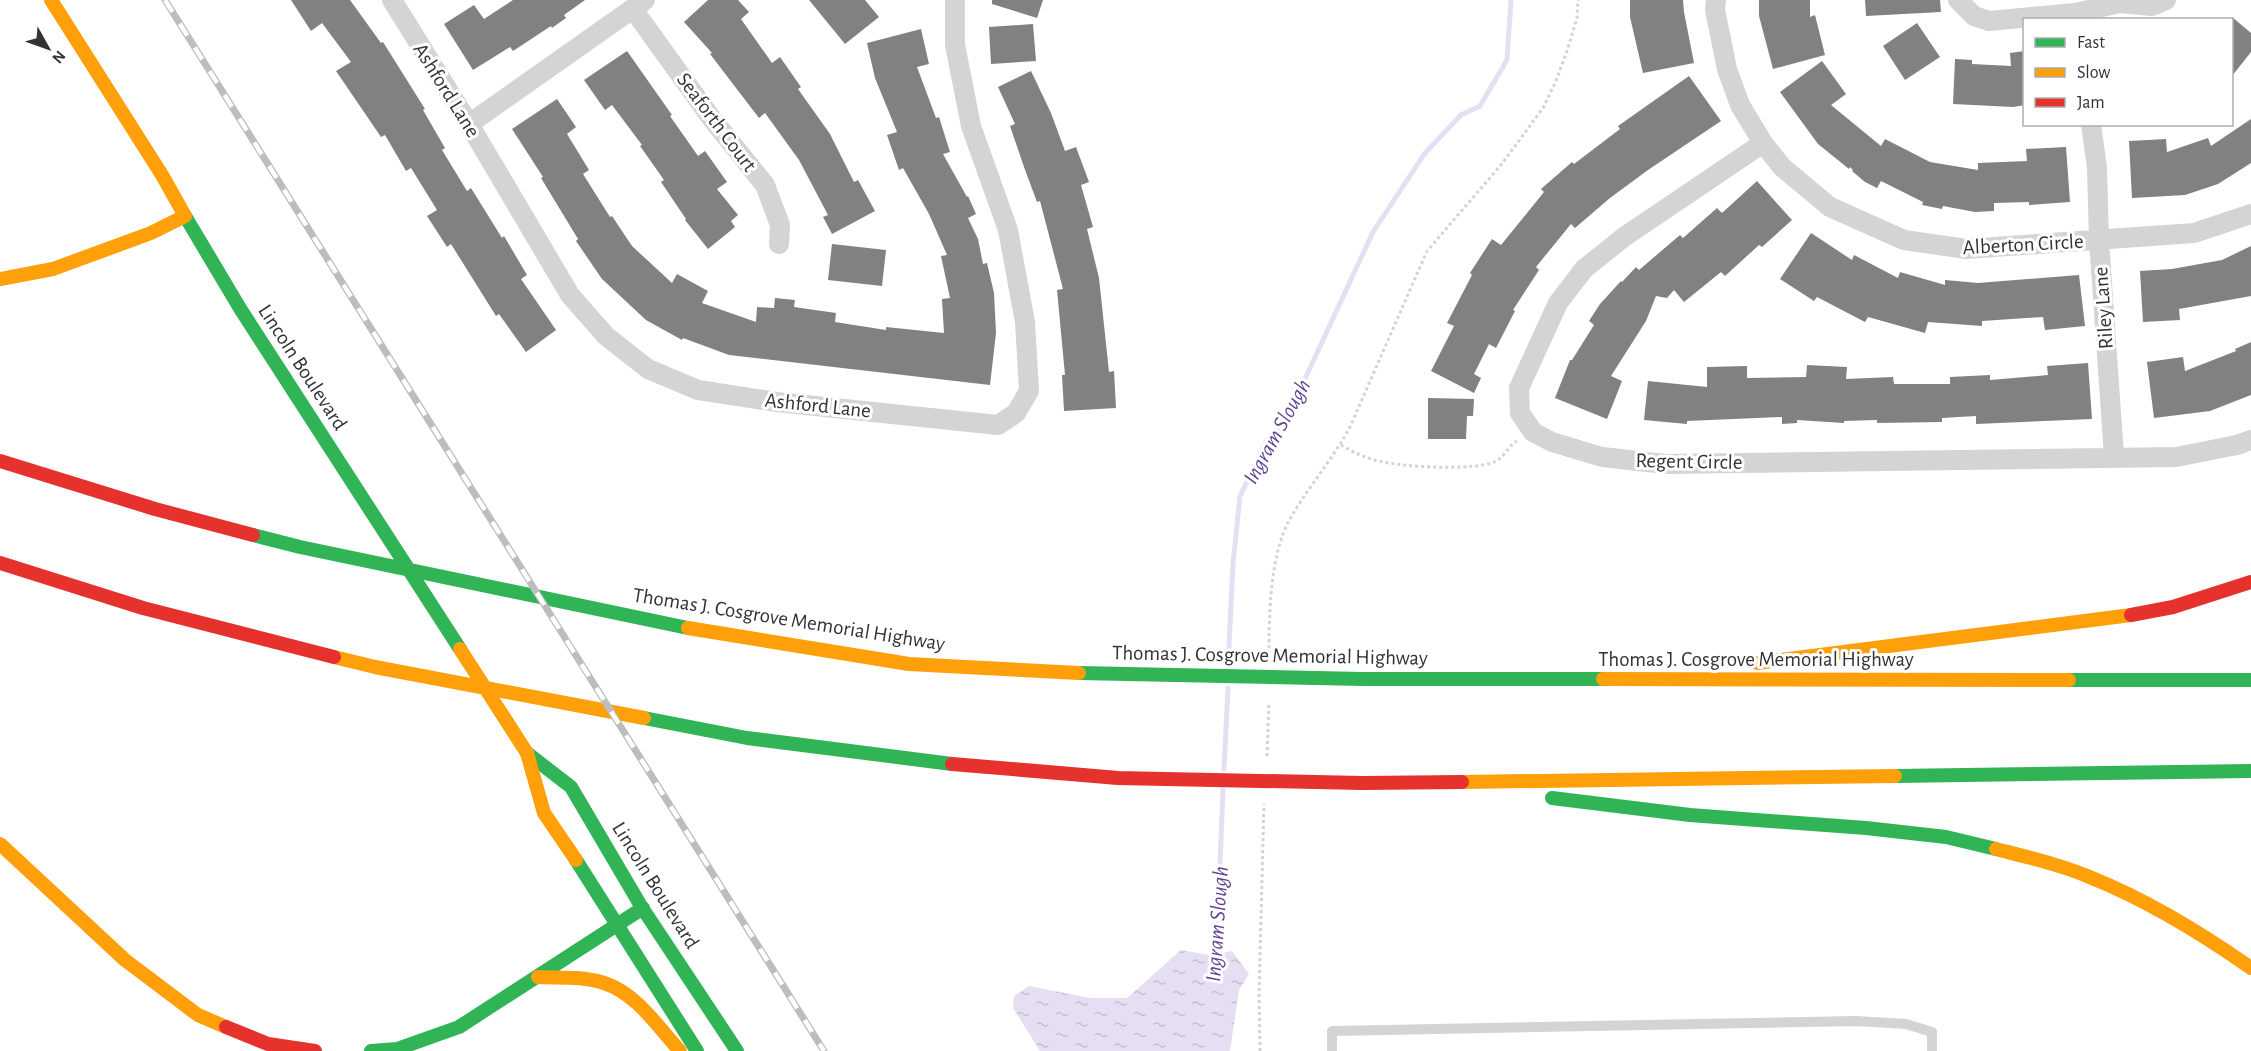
<svg xmlns="http://www.w3.org/2000/svg" width="2251" height="1051" font-family="'Alegreya Sans',sans-serif">
<defs>
<pattern id="water-ripples" width="26" height="14" patternUnits="userSpaceOnUse" patternTransform="scale(1.5)"><rect width="26" height="14" fill="#e6def2"/><path d="M2 4q2-2 4 0t4 0M15 11q2-2 4 0t4 0" fill="none" stroke="#c6bfd0"/></pattern>
</defs>
<rect width="100%" height="100%" fill="#fff"/>
<path fill="url(#water-ripples)" d="M1181,950L1210,955L1232,951L1249,974L1239,990L1230,1051H1040L1013,1008L1014,996L1029,986L1090,998H1127Z"/>
<g fill="none" stroke-linecap="round" stroke-linejoin="round">
<path stroke="#e6def2" stroke-width="5" d="M1228,667L1233,564L1240,496L1267,440L1285,422L1373,232L1425,153L1461,115L1480,106L1507,60L1511,0
M1224,769L1228,688
M1216,961L1223,790"/>
</g>
<path fill="#818181" d="M291,0H350L381,43L383,42L425,109L423,110L445,148L442,150L467,191L471,188L502,238L504,236L527,275L521,279L556,330L526,352L499,314L496,316L451,244L447,247L427,216L437,210L411,168L406,171L385,135L381,137L336,71L351,62L322,23L311,31Z
M513,0H585L564,15L566,18L552,28L551,26L513,51L510,47L473,70L444,24L474,5L484,19Z
M708,0H738L749,12L741,19L772,63L780,57L801,87L798,89L830,134L854,182L858,180L875,211L832,234L823,217L828,215L799,160L765,113L759,118L710,54L712,53L684,22Z
M809,0H865L879,17L845,44Z
M992,0H1043L1037,18L992,4Z
M1630,0H1683L1684,12L1694,63L1643,73L1630,17Z
M1759,0H1810V17L1815,15L1825,55L1773,69L1759,16Z
M1865,0H1940L1941,12L1866,16Z
M2232,17L2251,33V52L2232,76Z
M1917,23L1940,57L1905,80L1883,46Z
M1033,24L1036,61L991,64L989,27Z
M921,29L929,64L917,67L936,118L939,117L950,152L943,154L967,197L968,196L976,214L968,218L978,239L983,264L987,263L994,293L996,333L990,385L729,355L683,338L682,340L646,320L602,279L576,241L578,239L541,178L543,177L512,129L557,99L576,127L567,134L589,170L583,174L610,217L612,216L632,246L672,283L677,274L708,291L702,303L756,322L757,307L774,308L775,298L795,300L794,307L836,313L835,322L886,330V327L944,333L942,299L950,298L941,256L947,255L929,214L903,168L899,170L887,135L897,132L875,78L867,43Z
M627,51L672,115L670,116L698,156L705,151L727,182L717,189L738,215L731,221L735,227L708,249L685,220L686,219L661,182L664,180L640,146L642,145L612,105L605,110L584,80Z
M2025,51V105L2013,107L1953,104L1955,59L1972,60V64L2011,66L2010,53Z
M1822,61L1846,94L1831,105L1881,146L1885,139L1930,162L1978,170V163L2027,161L2026,149L2066,147L2070,202L2029,205V202L1994,203V211L1975,212L1943,206L1942,209L1922,205L1923,202L1881,181L1877,188L1865,182L1852,171L1853,170L1850,167L1849,169L1818,144L1780,92Z
M1031,71L1051,113L1065,151L1076,147L1089,182L1081,185L1093,227L1087,229L1099,278L1109,372L1114,371L1116,408L1064,411L1062,375H1065L1057,290L1063,289L1040,201L1037,202L1024,167L1010,126L1015,124L998,87Z
M1689,76L1721,121L1648,170L1610,198L1575,228L1571,224L1536,267L1539,270L1513,310L1515,311L1496,348L1489,344L1474,374L1481,378L1474,393L1431,371L1454,326L1447,323L1472,275L1470,273L1492,239L1501,245L1544,192L1541,189L1572,162L1574,164L1620,129L1618,126Z
M2251,119V163L2218,184L2185,195L2132,198L2129,141L2166,139L2167,152L2208,138L2211,146Z
M1757,181L1792,220L1762,247L1759,245L1725,276L1721,272L1684,302L1674,290L1667,298L1656,296L1646,321L1611,376L1622,381L1607,419L1555,398L1570,360H1572L1594,325L1589,321L1600,304L1621,281L1622,282L1636,267L1639,270L1680,235L1683,238L1717,208L1722,213Z
M1811,233L1852,260L1854,255L1898,278L1900,272L1945,285V280L1978,283L2079,275L2085,326L2045,330L2043,317L1982,321V326L1928,322L1925,333L1868,317L1865,322L1817,297L1814,301L1780,279Z
M832,244L886,250L882,286L828,280Z
M2251,246V296L2179,309L2180,320L2143,322L2140,271L2172,269L2222,260Z
M2251,342V395L2210,411L2154,418L2147,362L2183,357L2185,371L2236,351L2235,349Z
M2088,363L2092,419L1976,424V416L1942,418V422L1877,423V420L1844,421V423L1797,420V423L1782,424V417L1687,421V424L1644,420L1648,381L1707,387V367L1747,366V378L1806,377L1807,365L1847,367L1846,379L1893,377L1894,384H1950V377L1990,375V380L2048,375L2047,366Z
M1428,398L1474,399L1473,416H1467L1466,439H1428Z"/>
<g fill="none" stroke-linecap="round" stroke-linejoin="round">
<path stroke="#d3d3d3" stroke-width="3" stroke-dasharray="3 3" stroke-linecap="butt" d="M1341,445C1353,452 1365,458 1379,461C1402,467 1474,471 1494,462C1505,457 1508,446 1517,441
M1269,654C1269,615 1270,553 1290,519C1308,487 1333,459 1350,427L1427,251L1501,165L1543,108L1556,81L1567,51L1577,18L1578,0
M1267,756L1269,703
M1260,1051L1259,993L1264,804"/>
<path stroke="#d4d4d4" stroke-width="10" d="M1332,1051V1031L1856,1021L1906,1024L1932,1032V1051"/>
<path stroke="#d4d4d4" stroke-width="20" d="M392,0L469,124L570,295L606,336L648,369L698,390L777,402L998,425L1016,413L1029,391L1025,322L1008,230L971,126L955,45V0
M1716,0L1715,10L1727,69L1740,105L1763,143L1782,167L1830,207L1904,240L1966,249L2194,233L2251,214
M1958,0L1974,16L1989,21L2075,13L2120,3L2152,6L2166,0
M633,9L712,119L765,185L780,225L779,244
M469,124L645,0
M2091,124L2097,168L2099,240L2114,456
M1763,143L1624,237L1584,269L1558,303L1519,388L1520,413L1533,432L1552,442L1602,457L1665,464L2176,457L2237,445L2251,440"/>
<path stroke="#30b455" stroke-width="14" d="M185,216L241,310L460,649
M253,535L300,547L688,628
M1079,673L1363,679H1603
M2069,680H2251
M644,718L747,738L952,764
M527,753L571,787L641,906L737,1051
M1895,776L2251,771
M1552,798L1690,815L1866,828L1946,837L1996,849
M576,860L697,1051
M371,1051L397,1049L459,1027L643,908"/>
<path stroke="#ff9f0a" stroke-width="14" d="M51,0L162,175L185,216
M0,279L53,269L151,233L185,216
M688,628L909,664L1079,673
M460,649L527,753L544,813L576,860
M334,657L375,667L644,718
M1757,663L2131,615
M1603,679L2069,680
M1462,782L1895,776
M0,844L125,960L198,1015L226,1027
M1996,849C2027,857 2062,865 2092,878C2149,901 2201,933 2251,968
M538,977C559,978 583,976 604,983C636,993 658,1027 680,1051"/>
<path stroke="#e5322d" stroke-width="14" d="M0,461L155,509L253,535
M0,563L143,608L334,657
M2131,615L2173,607L2251,582
M952,764L1118,778L1362,783L1462,782
M226,1027L268,1044L315,1051"/>
<defs>
<path id="rail" d="M165,0L824,1051"/>
</defs>
<use href="#rail" stroke="#bdbdbd" stroke-width="7"/>
<use href="#rail" stroke="#fff" stroke-width="4.5" stroke-dasharray="14" stroke-linecap="butt"/>
</g>
<g text-anchor="middle" stroke-width="6" stroke-linejoin="round" paint-order="stroke">
<g font-size="21" fill="#333" stroke="#fff">
<text transform="translate(447 90) rotate(58)" y="7">Ashford Lane</text>
<text transform="translate(717 122) rotate(53)" y="7">Seaforth Court</text>
<text transform="translate(2023 244) rotate(-3)" y="7">Alberton Circle</text>
<text transform="translate(2103 308) rotate(-94)" y="7">Riley Lane</text>
<text transform="translate(303 367) rotate(57)" y="7">Lincoln Boulevard</text>
<text transform="translate(818 405) rotate(6)" y="7">Ashford Lane</text>
<text transform="translate(1689 461) rotate(1)" y="7">Regent Circle</text>
<text transform="translate(789 619) rotate(9)" y="7">Thomas J. Cosgrove Memorial Highway</text>
<text transform="translate(1270 655) rotate(1)" y="7">Thomas J. Cosgrove Memorial Highway</text>
<text x="1756" y="666">Thomas J. Cosgrove Memorial Highway</text>
<text transform="translate(656 885) rotate(58)" y="7">Lincoln Boulevard</text>
</g>
<g font-size="22" font-style="italic" fill="#614492" stroke="#fff">
<text transform="translate(1276 431) rotate(-61)" y="8">Ingram Slough</text>
<text transform="translate(1216 924) rotate(-86)" y="8">Ingram Slough</text>
</g>
</g>
<rect x="2023" y="18" width="210" height="108" fill="#ffffff" stroke="#adadad" stroke-width="1.5"/>
<rect x="2035" y="38" width="30" height="9" fill="#30b455" stroke="#adadad" stroke-width="1.5"/>
<text x="2077" y="48" font-size="18" fill="#333333">Fast</text>
<rect x="2035" y="68" width="30" height="9" fill="#ff9f0a" stroke="#adadad" stroke-width="1.5"/>
<text x="2077" y="78" font-size="18" fill="#333333">Slow</text>
<rect x="2035" y="98" width="30" height="9" fill="#e5322d" stroke="#adadad" stroke-width="1.5"/>
<text x="2077" y="108" font-size="18" fill="#333333">Jam</text>
<g transform="translate(48 48) rotate(130)" stroke="#ffffff" stroke-width="4.5" paint-order="stroke">
<path d="M0-4.5L10 22L0 15L-10 22Z" fill="#333333"/>
<text y="-9" font-size="16" font-weight="bold" text-anchor="middle" fill="#333333">N</text>
</g>
</svg>
